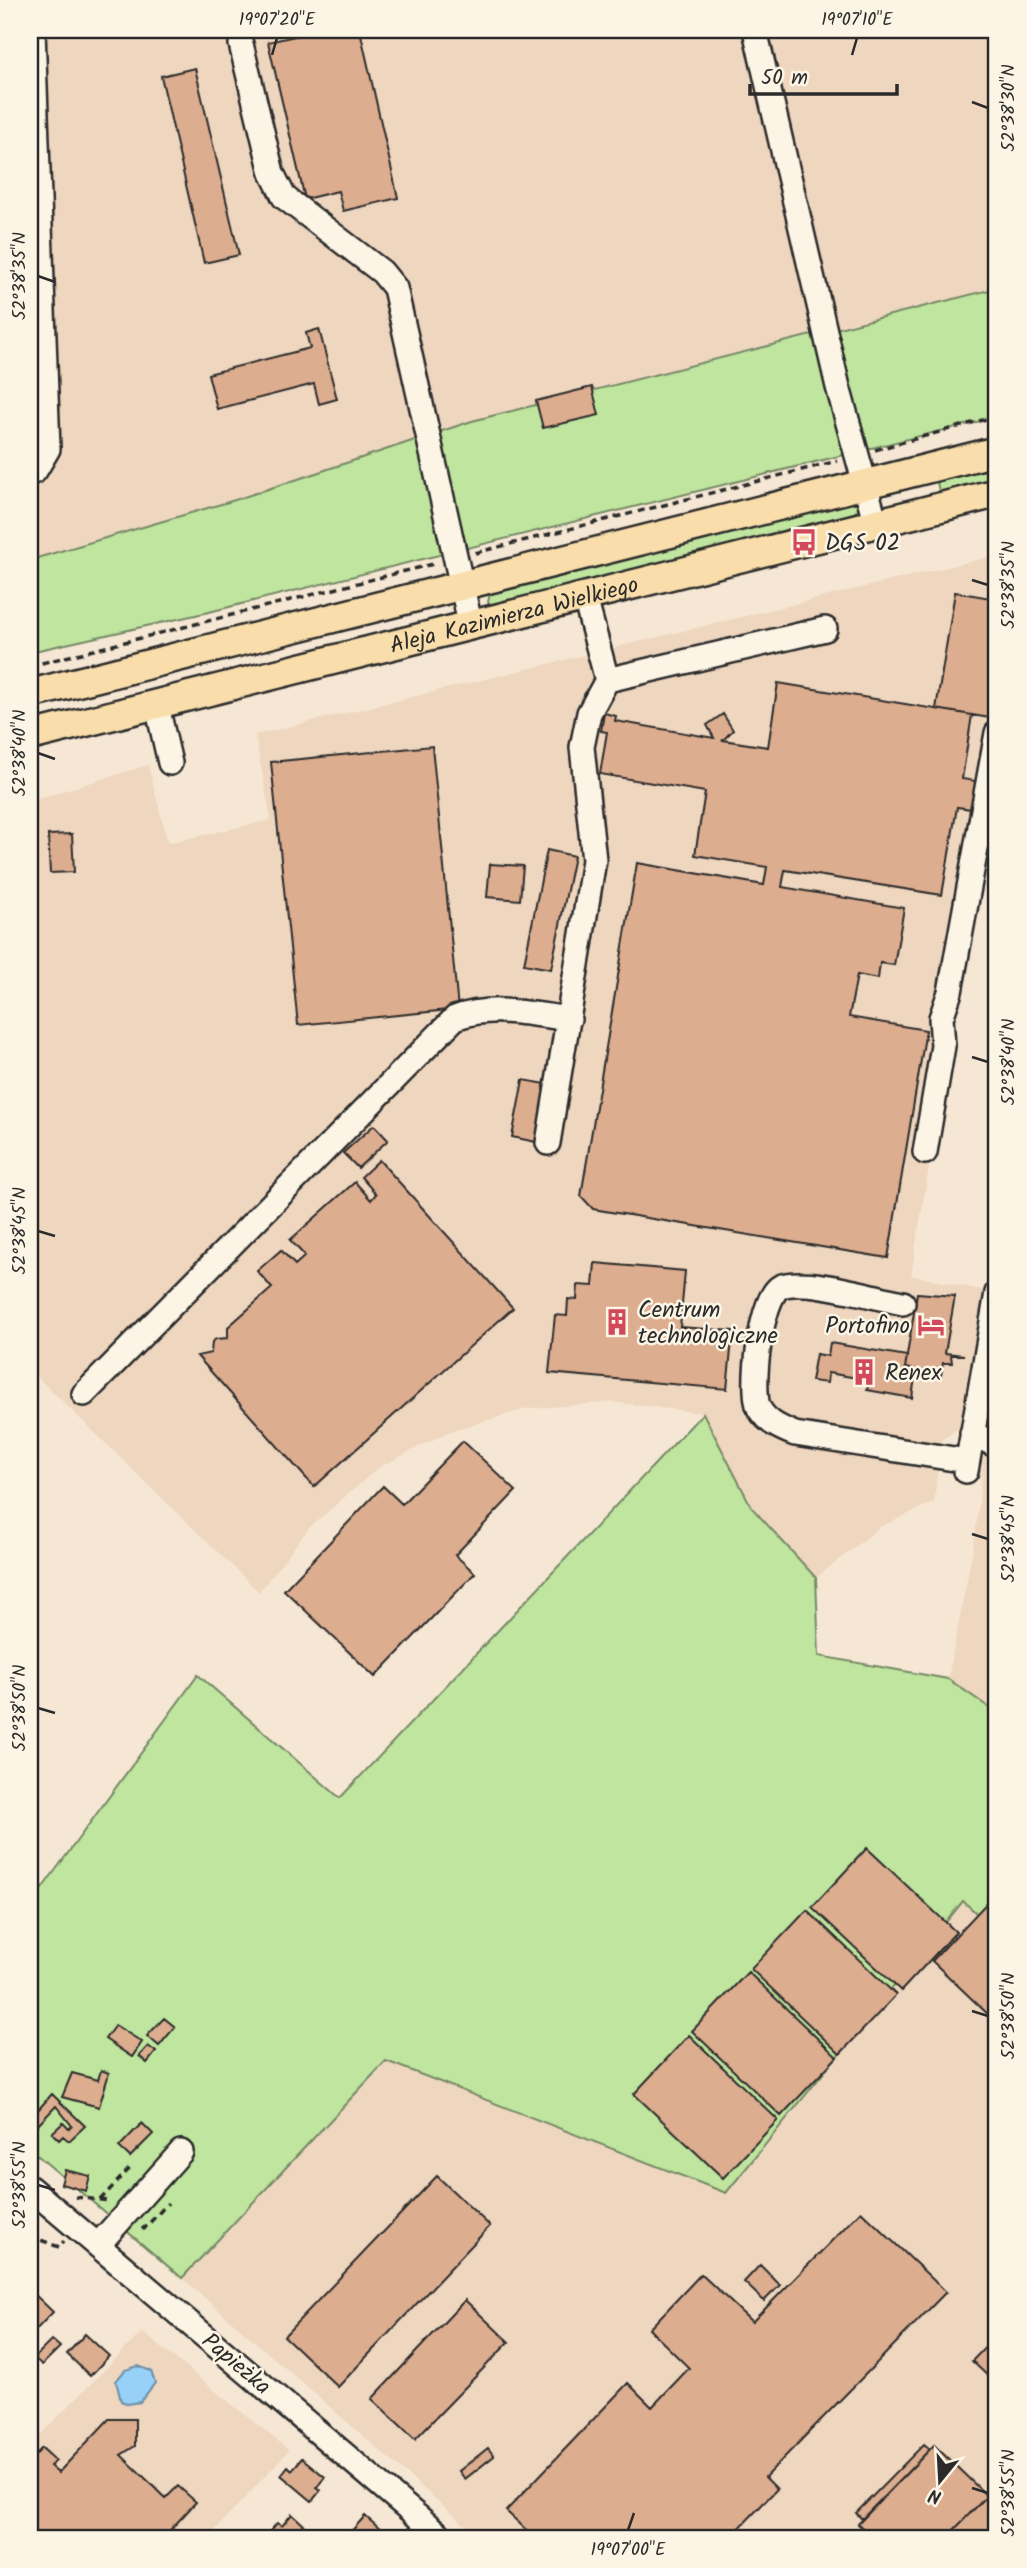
<svg xmlns="http://www.w3.org/2000/svg" width="1027" height="2568" font-family="Kalam,sans-serif">
<rect width="100%" height="100%" fill="#f6e7d4"/>
<filter id="ink" filterUnits="userSpaceOnUse"><feTurbulence type="fractalNoise" baseFrequency=".0143" numOctaves="2"/><feDisplacementMap in="SourceGraphic" scale="14" xChannelSelector="R" yChannelSelector="G"/><feConvolveMatrix kernelMatrix="1 2 1 2 8 2 1 2 1" color-interpolation-filters="sRGB"/></filter>
<g filter="url(#ink)">
<path fill="#eed6bf" d="M30,30H997V288L472,421L235,500L30,560Z
M997,555V756L911,1275L986,1291L966,1411L958,1428L941,1440L934,1502L880,1527L816,1578L752,1508L703,1413L612,1402L525,1409L448,1432L378,1468L309,1528L259,1592L30,1370V801L148,765L168,843L271,820L255,735Z
M997,1362V1713L948,1679L975,1538L989,1402Z
M963,1901L997,1932V2538H480L182,2278L386,2061L726,2193Z
M142,2332L289,2450L208,2538H30V2445Z"/>
<path fill="#bfe59f" stroke="#758865" stroke-width="2" d="M997,288V417L209,612L30,652V560L235,500L472,421Z
M997,462V480L940,494L936,479Z
M851,498L860,503V508L848,518L491,606L488,602L490,594L501,587Z
M703,1413L752,1508L816,1578L819,1656L948,1679L997,1713V1932L963,1901L726,2193L386,2061L182,2278L30,2149V1905L198,1675L340,1798Z"/>
<path fill="#98d1f8" stroke="#6c8fa6" stroke-width="2" d="M138,2366L151,2371L155,2383L140,2402L128,2404L121,2401L116,2381L125,2370Z"/>
<path fill="#ddad8f" stroke="#2b2b2b" stroke-width="2" d="M322,30H360L398,198L343,211L338,191L305,199L268,42Z
M195,68L239,255L204,263L161,76Z
M319,329L337,399L319,404L314,384L217,409L208,374L310,348L306,333Z
M592,387L599,415L543,428L536,401Z
M955,592L997,599L996,719L936,709Z
M778,683L972,715L962,779L982,782L978,810L957,807L942,895L785,870L782,887L904,908L894,965L880,963L878,979L857,975L849,1017L926,1030L888,1258L593,1209L581,1196L637,863L764,885L767,867L695,855L705,792L600,774L607,732L601,731L604,713L616,716L615,721L714,738L707,725L723,714L733,730L723,740L768,747Z
M432,746L458,1009L298,1025L271,762Z
M72,834L74,872L50,873L48,835Z
M547,850L574,856L551,969L524,964Z
M490,864L523,866L520,900L487,897Z
M523,1080L552,1085L541,1143L512,1137Z
M374,1125L388,1140L358,1168L343,1153Z
M379,1160L513,1308L314,1487L197,1356L211,1353L212,1342L216,1339L228,1338V1327L272,1288L257,1271L281,1250L295,1265L305,1256L290,1240L355,1182L371,1200L376,1194L361,1177Z
M595,1263L685,1271L680,1327L733,1331L727,1389L549,1373L555,1315L567,1316L568,1299L577,1300L578,1285L593,1286Z
M917,1293L955,1296L945,1353L964,1355H951L952,1363H943L941,1375L905,1368Z
M830,1343L907,1356L905,1368L916,1370L912,1398L867,1390L869,1380L828,1373L827,1383L811,1381L816,1354L828,1356Z
M463,1441L516,1491L455,1555L475,1573L375,1677L284,1590L383,1486L402,1504Z
M867,1848L956,1932L901,1991L812,1907Z
M997,1892V2013L992,2018L932,1961Z
M807,1910L896,1995L840,2054L751,1969Z
M748,1972L837,2057L781,2116L692,2031Z
M164,2018L175,2027L159,2046L147,2036Z
M115,2025L142,2042L132,2057L105,2039Z
M689,2035L778,2120L723,2178L634,2094Z
M148,2046L156,2052L147,2063L139,2056Z
M101,2070L109,2073L99,2107L62,2097L72,2073L98,2080Z
M52,2094L85,2126L69,2141L63,2136L59,2140L52,2133L63,2123L69,2129L72,2126L56,2106L37,2126L30,2119Z
M142,2123L153,2134L130,2157L119,2147Z
M65,2170L90,2176L86,2191L61,2184Z
M437,2176L490,2226L338,2387L284,2336Z
M861,2211L946,2292L765,2477L777,2489L730,2538H535L506,2511L628,2383L652,2407L689,2368L649,2329L701,2274L752,2322Z
M760,2265L780,2285L764,2301L744,2282Z
M30,2290L53,2312L30,2336Z
M465,2300L509,2342L415,2439L372,2399Z
M85,2334L109,2356L90,2376L67,2354Z
M997,2335V2385L972,2361Z
M52,2340L60,2347L42,2365L34,2358Z
M109,2419H135V2446L121,2455L166,2498L178,2486L196,2502L163,2538H30V2461L42,2448L56,2461L50,2466L58,2473Z
M924,2444L930,2449L862,2519L856,2513Z
M934,2445L987,2496L946,2538H874L858,2524Z
M488,2448L494,2456L465,2479L459,2471Z
M302,2458L325,2477L317,2487L321,2490L312,2501L281,2475L288,2466L292,2470Z
M987,2496L997,2506V2538H946Z
M292,2514L304,2525L291,2538H270L274,2533L271,2530L277,2523L282,2526Z
M365,2516L381,2530L373,2538H351L348,2535Z"/>
<g fill="none" stroke-linecap="round" stroke-linejoin="round">
<defs>
<path id="minor" d="M755,30L838,387L876,524
M241,44L272,173L284,197L382,272L395,288L471,627
M30,473L35,471L48,449L33,30
M585,598L607,680
M157,706L170,763
M548,1143L594,860L582,747L589,713L607,680L825,629
M925,1152L943,1046L941,1018L950,992L997,733
M903,1303C877,1298 802,1276 780,1287C761,1297 749,1393 760,1410C768,1423 782,1429 795,1434L967,1461
M84,1394L455,1018C493,1004 530,1014 569,1019
M972,1433L997,1446
M966,1471L997,1293
M30,2188L443,2538
M98,2245L181,2152"/>
<g id="major">
<path d="M30,694L997,451"/>
<path id="s1" d="M30,736L997,493"/>
</g>
</defs>
<use href="#minor" stroke="#2b2b2b" stroke-width="28"/>
<use href="#major" stroke="#2b2b2b" stroke-width="33"/>
<path stroke="#2b2b2b" stroke-width="3.5" stroke-dasharray="7 5" stroke-linecap="butt" d="M875,450L997,416
M475,553L837,461
M30,666L437,563
M75,2197L109,2201
M100,2200L132,2166
M142,2227L144,2229L168,2203
M30,2236L59,2247L64,2241"/>
<use href="#minor" stroke="#fcf5e5" stroke-width="23"/>
<use href="#major" stroke="#f9deab" stroke-width="28"/>
</g>
</g>
<path fill="none" stroke="#2b2b2b" stroke-width="2.5" d="M272,55L277,38M852,55L857,38M972,102L988,108M38,276L55,282M972,580L988,585M38,753L55,759M972,1057L988,1062M38,1231L55,1236M972,1534L988,1539M38,1708L55,1713M972,2011L988,2016M38,2185L55,2190M972,2488L988,2493M628,2530L634,2513"/>
<defs>
<symbol id="bus-bare" viewBox="-9 -9 18 18"><path d="M-5-6H5V4H4V6H2V4H-2V6H-4V4H-5ZM-3.5-4V0h7V-4ZM-3.5 1.2v1.5H-2V1.2ZM2 1.2v1.5H3.5V1.2Z" fill="#d1495b" stroke="#fcf5e5" stroke-width="2.5" paint-order="stroke"/></symbol>
<symbol id="building-bare" viewBox="-9 -9 18 18"><path d="M-4-6H4V6H1V3H-1V6H-4ZM-2.5-4.3h1.7v1.8h-1.7ZM.8-4.3h1.7v1.8H.8ZM-2.5-1h1.7V.8h-1.7ZM.8-1h1.7V.8H.8Z" fill="#d1495b" stroke="#fcf5e5" stroke-width="2.5" paint-order="stroke"/></symbol>
<symbol id="hotel-bare" viewBox="-9 -9 18 18"><path d="M-6-4.5h1.5V1H6V5H4.5V3h-9V5H-6ZM-4 0a1.8 1.8 0 1 1 3.6 0ZM.5 0V-2.5h3Q6-2.5 6 0Z" fill="#d1495b" stroke="#fcf5e5" stroke-width="2.5" paint-order="stroke"/></symbol>
</defs>
<g fill-rule="evenodd">
<use href="#bus-bare" x="785" y="523" width="38" height="38"/>
<use href="#building-bare" x="598" y="1303" width="38" height="38"/>
<use href="#hotel-bare" x="912" y="1306" width="38" height="38"/>
<use href="#building-bare" x="845" y="1353" width="38" height="38"/>
</g>
<g text-anchor="middle" stroke-width="5" stroke-linejoin="round" paint-order="stroke">
<g font-size="23" fill="#2b2b2b" stroke="#fcf5e5" text-anchor="start">
<text x="825" y="550">DGS 02</text>
<text x="638" y="1317">Centrum<tspan x="638" dy="26">technologiczne</tspan></text>
<text x="910" y="1333" text-anchor="end">Portofino</text>
<text x="885" y="1380">Renex</text>
</g>
<g font-size="23" fill="#2b2b2b" stroke="#fcf5e5">
<text dy="8" stroke="none"><textPath href="#s1" startOffset="499">Aleja Kazimierza Wielkiego</textPath></text>
<text transform="translate(237 2363) rotate(40)" y="8">Papieżka</text>
</g>
</g>
<rect width="1027" height="2568" fill="none" stroke="#fcf5e5" stroke-width="77"/>
<g transform="translate(940 2481) rotate(198)" stroke="#fcf5e5" stroke-width="5" paint-order="stroke">
<path d="M0-5L12 26L0 18L-12 26Z" fill="#2b2b2b"/>
<text y="-10" font-size="19" font-weight="bold" text-anchor="middle" fill="#2b2b2b">N</text>
</g>
<path d="M750 84v10h147v-10" fill="none" stroke="#2b2b2b" stroke-width="3.5"/>
<text x="761" y="84" font-size="21" fill="#2b2b2b" stroke="#fcf5e5" stroke-width="5" paint-order="stroke">50 m</text>
<rect x="38" y="38" width="950" height="2492" fill="none" stroke="#2b2b2b" stroke-width="2.5"/>
<g font-size="18" text-anchor="middle" fill="#2b2b2b">
<text x="277" y="25">19°07'20"E</text>
<text x="857" y="25">19°07'10"E</text>
<text transform="translate(1008 108) rotate(-90)" y="6">52°38'30"N</text>
<text transform="translate(19 276) rotate(-90)" y="6">52°38'35"N</text>
<text transform="translate(1008 585) rotate(-90)" y="6">52°38'35"N</text>
<text transform="translate(19 753) rotate(-90)" y="6">52°38'40"N</text>
<text transform="translate(1008 1062) rotate(-90)" y="6">52°38'40"N</text>
<text transform="translate(19 1231) rotate(-90)" y="6">52°38'45"N</text>
<text transform="translate(1008 1539) rotate(-90)" y="6">52°38'45"N</text>
<text transform="translate(19 1708) rotate(-90)" y="6">52°38'50"N</text>
<text transform="translate(1008 2016) rotate(-90)" y="6">52°38'50"N</text>
<text transform="translate(19 2185) rotate(-90)" y="6">52°38'55"N</text>
<text transform="translate(1008 2493) rotate(-90)" y="6">52°38'55"N</text>
<text x="628" y="2555">19°07'00"E</text>
</g>
</svg>
